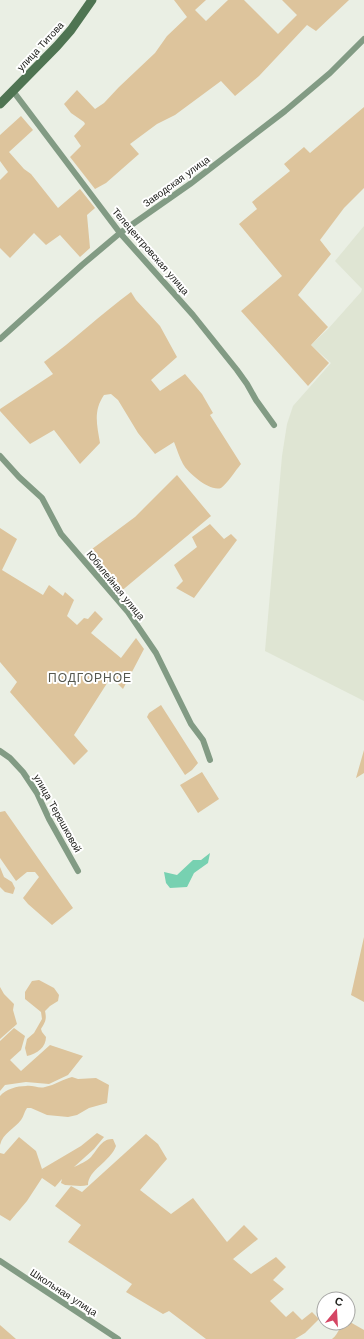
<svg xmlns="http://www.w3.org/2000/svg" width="364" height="1339" font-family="'Work Sans',sans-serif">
<rect width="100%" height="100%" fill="#eaefe4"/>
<path fill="#dfe5d3" d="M364,226V701L265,651L282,456L287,424L293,406L331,363L311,345L328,329L361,292L362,289L335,261Z"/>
<path fill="#ddc49c" d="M174,0H206L195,10L206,21L228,0H244L278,34L297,15L282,0H349L316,31L307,25L259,76L235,96L221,81L175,115L157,124L130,144L139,154L106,183L95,189L70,157L81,146L74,136L85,124L84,122L71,113L64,104L77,90L95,109L104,103L119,87L155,53L167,36L187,17Z
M364,107V188L344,208L320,240L331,254L298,295L328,327L311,345L329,363L308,386L241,311L282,276L239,224L257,209L252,202L290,171L284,164L304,147L310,153Z
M21,116L33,130L9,152L24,169L31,174L58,208L80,189L95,208L87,215L90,248L80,257L60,235L46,245L34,233L10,258L0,248V180L8,172L0,161V135Z
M131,292L136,300L160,326L177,357L151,380L160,391L185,374L202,394L213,413L210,415L241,464C236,470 226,485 221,488C210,492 188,473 183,464C179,457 177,449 174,442L155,454L138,433L118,400L111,394L104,395C93,411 97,425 100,443L80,464L54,430L30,444L0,411V409L53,374L44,362C74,340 101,314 131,292Z
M177,475L211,516L119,593L88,552L135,517Z
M210,524L224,539L231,534L237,540L194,598L176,588L183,581L174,565L197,547L192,537Z
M0,528L17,539L2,570L43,595L49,585L63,596L65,592L74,600L67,616L77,625L84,618L88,619L95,611L103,619L91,633L121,658L136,638L144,649L123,689L111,677L74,735L88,751L74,765L10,692L17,682L0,662Z
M161,705L198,763L192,770L185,775L147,717L149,713Z
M364,750V773L356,778Z
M202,772L219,799L198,813L180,785Z
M5,811L73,908L52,925L28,904L23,898L39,877L35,872H27L16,881L0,858V812Z
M0,867L4,877L12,882L15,888L13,894L5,892L0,887Z
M364,937V1002L351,995Z
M39,980L54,988L59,995L58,1001L50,1006L45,1011C47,1020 45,1022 41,1029L42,1032L46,1037C46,1047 37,1054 27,1056L25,1048L27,1039L34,1033L42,1019L41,1012L25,999V992L32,981Z
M0,987L4,994L14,1004L13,1010L17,1024L0,1039Z
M14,1028L25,1036L21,1050L10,1060L21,1071L50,1045L83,1056L68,1075L49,1084L26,1082L5,1085L0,1091V1041Z
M72,1077L78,1079L96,1078L109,1085L107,1103L89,1108L77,1115L68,1117L47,1115L31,1108H27C24,1112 24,1116 21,1120C14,1129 3,1133 0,1145V1096C6,1089 17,1086 26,1086C33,1085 39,1089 45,1087C55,1085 63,1079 72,1077Z
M97,1133L104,1137L94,1149L74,1167C80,1164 86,1162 91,1157C97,1150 102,1138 113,1139L116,1146C110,1162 88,1170 88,1185C80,1187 73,1185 65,1185L61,1183L62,1179L55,1187L42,1178L27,1201L10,1221L0,1215V1153L4,1154L19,1137L36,1151L42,1169L81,1146Z
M146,1134L158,1144L167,1159L140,1190L171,1214L193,1198L227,1242L244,1225L258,1239L233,1259L251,1274L276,1257L286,1267L273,1280L284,1289L270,1301L286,1317L293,1311L302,1320L312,1312L319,1319L305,1333L295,1339H206L169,1311L163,1314L126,1292L132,1284L68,1242L81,1225L55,1206L71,1186L82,1192Z
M348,1322H350L364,1330V1339H332C340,1333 338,1325 348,1322Z
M0,1325L16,1339H0Z"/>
<path fill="#77d1b1" d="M210,853L208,863L194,873L187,887L170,888L166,883L164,872L177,875L193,860H201Z"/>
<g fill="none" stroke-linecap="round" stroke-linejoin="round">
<path stroke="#829b84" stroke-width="6" d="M13,91L120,233L193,315L237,370L247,384L256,400L274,425
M0,339L82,265L120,233L190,184L285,111L330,73L364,39
M0,456L19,477L42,498L61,534L128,612L156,653L191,724L203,740L210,760
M0,751L10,758L23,772L37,793L49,819L78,871
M0,1261L118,1339"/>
<path stroke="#4f7452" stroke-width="9" d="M0,104L57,46L71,30L92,0"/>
</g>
<g text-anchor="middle" stroke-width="4" stroke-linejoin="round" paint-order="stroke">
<g font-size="10" fill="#22231f" stroke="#fff">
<text transform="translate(40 46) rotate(-47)" y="4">улица Титова</text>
<text transform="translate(176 181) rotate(-36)" y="4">Заводская улица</text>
<text transform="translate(151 251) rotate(49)" y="4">Телецентровская улица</text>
<text transform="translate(116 585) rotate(51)" y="4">Юбилейная улица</text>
<text transform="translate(58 813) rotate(61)" y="4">улица Терешковой</text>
<text transform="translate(64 1292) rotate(33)" y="4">Школьная улица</text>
</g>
<g font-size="12" letter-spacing="1" fill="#55584f" stroke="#fff">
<text x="90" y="682">ПОДГОРНОЕ</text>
</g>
</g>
<g transform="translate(336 1311) rotate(18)"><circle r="19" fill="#ffffff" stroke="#a7a7a5"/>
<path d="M0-3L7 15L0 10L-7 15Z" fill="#d54564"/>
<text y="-6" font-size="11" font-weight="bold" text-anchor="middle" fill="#22231f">С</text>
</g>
</svg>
